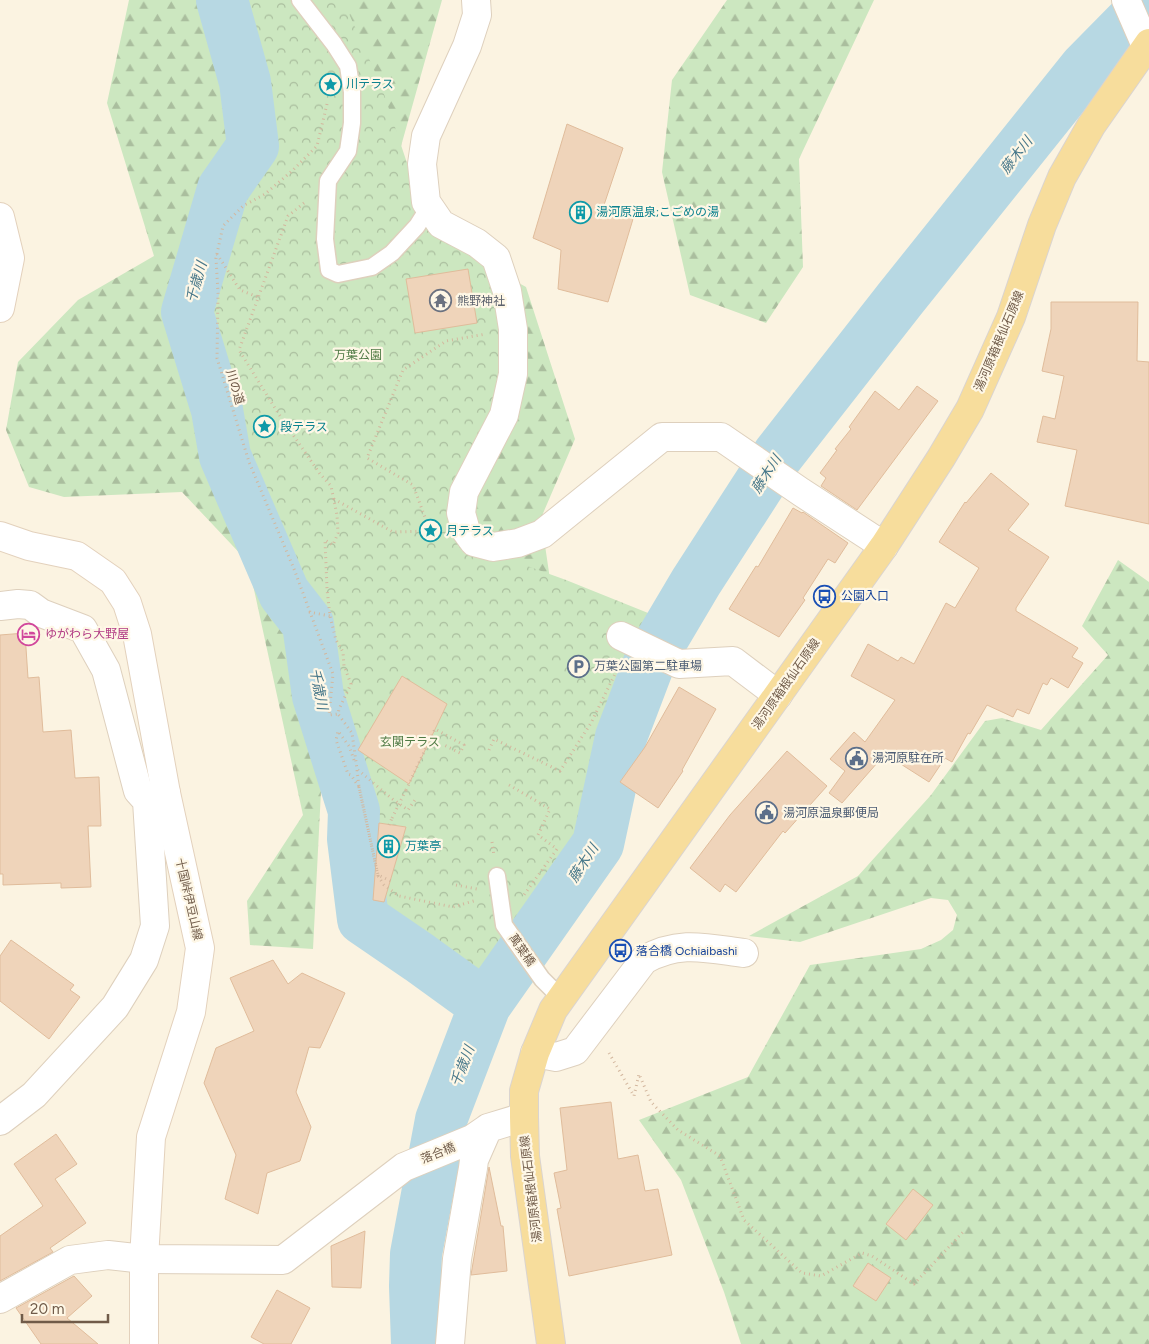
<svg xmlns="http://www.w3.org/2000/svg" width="1149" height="1344" font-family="Figtree,'Noto Sans JP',sans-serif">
<defs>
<pattern id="forest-firs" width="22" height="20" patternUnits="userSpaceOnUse" patternTransform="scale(1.25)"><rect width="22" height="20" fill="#cce7c0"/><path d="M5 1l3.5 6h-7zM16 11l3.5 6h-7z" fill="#aabe9e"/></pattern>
<pattern id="park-crowns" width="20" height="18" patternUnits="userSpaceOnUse" patternTransform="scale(1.25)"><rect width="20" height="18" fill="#cce7c0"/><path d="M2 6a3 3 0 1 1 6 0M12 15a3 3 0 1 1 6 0" fill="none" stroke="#aabe9e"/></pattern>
</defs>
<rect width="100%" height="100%" fill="#fbf3e1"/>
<path fill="url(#forest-firs)" d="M129,0H442L389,189L440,239L526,287L575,439L541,518L557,627L392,650L321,791L313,949L250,945L247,901L303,815L248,562L182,492L64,497L29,487L6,430L18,362L78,300L154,256L107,103Z
M727,0H874L799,159L803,267L766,323L690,295L662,172L672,80Z
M1118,560L1149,582V1344H741L724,1292L681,1180L639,1120L748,1077L810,965L921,949L941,940L953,930L957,915L948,900L931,898L800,942L749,936L858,876L931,795L985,721L1002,718L1041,730L1108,655L1082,626Z"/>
<path fill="url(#park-crowns)" d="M222,0H343L382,88L424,214L492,262L509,373L460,489L489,552L566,580L663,619L589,838L485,1005L363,919L353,839L354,811L318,696L308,624L284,593L225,456L217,410L187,312L223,189L253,145L245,82Z"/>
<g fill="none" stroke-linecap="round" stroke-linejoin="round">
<path stroke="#b7d8e3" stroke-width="52" d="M222,0L245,82L253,146L223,189L187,312L217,410L225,456L284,593L308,624L318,696L354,811L353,839L363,919L420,958L485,1005L441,1120L416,1254L415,1286L417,1344
M485,1005L598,844L621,737L651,658L696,582L778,455L900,299L1085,68L1149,3"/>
</g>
<path fill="#efd4ba" stroke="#e0bc9b" d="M567,124L623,148L604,205L633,219L608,302L558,289L561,250L533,238Z
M468,269L477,323L415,333L406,279Z
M1051,302H1138L1137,361L1149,362V524L1065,506L1077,450L1037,442L1043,416L1055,419L1064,376L1042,371L1051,329Z
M917,386L938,401L857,510L821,486L826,478L820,473L837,450L835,449L851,429L849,427L875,391L899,410Z
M991,473L1029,504L1008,530L1049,557L1016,608V611L1078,648L1072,657L1083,663L1068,688L1051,678L1047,685L1043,683L1029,714L1017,709L1013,717L987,705L970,734L968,733L952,762L945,758L929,782L885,754L842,803L829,793L845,771L830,759L854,732L865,742L895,700L851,676L868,644L898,661L901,657L914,664L946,603L955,608L979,568L939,542L965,502L966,503Z
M793,508L802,513L803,512L848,543L835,563L828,559L803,598L805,600L779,637L729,609L756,566L758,567Z
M25,633L28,678L39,677L43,732L71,730L75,778L99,777L101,826H88L91,887L61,888V883L3,885V874H0V635Z
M402,676L447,704L409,784L358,750Z
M679,687L716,709L682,770L683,771L658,808L620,782L645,747Z
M787,751L827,786L785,833L783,831L736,892L725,884L720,892L690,868L730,815Z
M379,823L406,827L384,902L373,900Z
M11,940L74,985L70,990L80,997L49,1039L0,1001V956Z
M273,960L288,984L302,973L345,993L320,1048L309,1047L296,1092L311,1127L300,1161L267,1173L258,1214L225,1199L236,1155L204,1083L216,1048L254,1031L230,978Z
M611,1102L618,1159L638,1155L645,1191L658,1189L672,1255L569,1276L557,1209L561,1208L554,1173L567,1170L560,1108Z
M56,1134L77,1164L55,1179L86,1223L50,1248L53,1252L0,1281V1236L43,1206L14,1164Z
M489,1167L501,1226H503L507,1271L471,1275Z
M913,1189L933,1205L906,1240L886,1224Z
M365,1231L361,1288L332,1287L331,1246Z
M868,1263L891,1278L876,1301L853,1286Z
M74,1276L92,1296L67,1318L98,1344H41L16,1308Z
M277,1290L310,1308L291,1344H264L251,1337Z"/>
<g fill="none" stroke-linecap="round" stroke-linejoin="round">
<defs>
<path id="service" d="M300,0L334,44L348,66L352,92V123L348,151L328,181L325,239L329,270L338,274L372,267L392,253L417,226L429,207
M497,876L504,925L542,979L562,999"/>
<path id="minor" d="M476,0L477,15L467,46L426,136L422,164L426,202L441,224L477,243L496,258L507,291L513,329V374L504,415L464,492L461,513L466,531L474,542L493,547L518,543L542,534L662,437H721L801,492L884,546
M1126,0L1146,46
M0,606L18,604L30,605L41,613L83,629L106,670L138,791L147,801
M621,636L679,664L733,661L778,695
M535,1053L556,1057L575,1051L644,960C679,940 706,948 744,953
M0,1121L34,1095L115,1007L144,960L155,926L147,801L166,793
M0,1299L70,1260L108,1255L144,1259L283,1260L404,1167L472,1139L488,1128L524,1117
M450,1344L457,1259L473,1168L474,1160L488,1128"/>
<path id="secondary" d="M0,217L10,258L0,308
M0,536L29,546L77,556L113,581L127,603L137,634L166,793L200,948L191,1012L151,1137L144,1259V1344"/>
<path id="primary" d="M551,1344L525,1156L524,1117V1091L535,1053L553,1010L884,546L941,458L970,409L1011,317L1042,225L1062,177L1091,126L1149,43"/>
</defs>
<use href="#service" stroke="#ded0bd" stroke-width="19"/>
<use href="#minor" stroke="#ded0bd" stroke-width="30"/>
<use href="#secondary" stroke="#e3d1bc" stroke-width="30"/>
<use href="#primary" stroke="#dad4d0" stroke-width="30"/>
<path stroke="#d3b79e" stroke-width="3" stroke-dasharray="1 4" stroke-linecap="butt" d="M327,104L317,146L292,171L265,194L243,206L223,226L216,258L218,293L217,358L249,462L294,569L333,674L329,715L338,714
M304,203L288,216L239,350L278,413L320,474L331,486L337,515L338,533L333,545L325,540L327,589L330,616L336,640L343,652L344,666L351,684L339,709L338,714L352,733L357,769L391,798L408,810L415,800
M217,254L240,290L258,297
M334,499L393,532L430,531L413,485L367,458L403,370L446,341L486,334
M309,612L330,616
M489,750L494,739L560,771L591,723L619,666
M354,760L349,746L338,731L336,740L348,774L351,775L359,787
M357,770L359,787L378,875L393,882
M509,785L550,809L538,835L557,849L524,895
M406,790L435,729L464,745L460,753L444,745
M389,825L392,818
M492,842L494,856
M378,876L384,885L399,896L453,907L477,900
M456,885L477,889
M609,1053L634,1096L639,1074L651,1102L678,1130L720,1156L744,1220L802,1273L821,1276L862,1253L872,1256L914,1284L963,1232"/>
<use href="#service" stroke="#fff" stroke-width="16"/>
<use href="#minor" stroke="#fff" stroke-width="28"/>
<use href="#secondary" stroke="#fff" stroke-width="28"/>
<use href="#primary" stroke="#f7dd9c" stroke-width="28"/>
<path stroke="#d3b79e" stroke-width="3" stroke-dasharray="1 4" stroke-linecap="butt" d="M359,787L378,876
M392,818L406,790"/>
</g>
<defs>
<symbol id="sight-ring" viewBox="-11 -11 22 22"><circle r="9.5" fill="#fef7e6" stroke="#0f9aa8" stroke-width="1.5"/><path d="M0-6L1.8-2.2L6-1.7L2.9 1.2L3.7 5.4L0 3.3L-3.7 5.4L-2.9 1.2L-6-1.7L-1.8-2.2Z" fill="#0f9aa8"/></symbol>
<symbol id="building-ring" viewBox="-11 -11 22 22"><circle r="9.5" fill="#fef7e6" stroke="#0f9aa8" stroke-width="1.5"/><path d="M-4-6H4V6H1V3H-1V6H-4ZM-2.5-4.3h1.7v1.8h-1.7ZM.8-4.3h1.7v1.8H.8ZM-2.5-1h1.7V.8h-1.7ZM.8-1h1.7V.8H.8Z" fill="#0f9aa8"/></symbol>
<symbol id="temple-ring" viewBox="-11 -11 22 22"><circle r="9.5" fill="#fef7e6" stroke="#6b7280" stroke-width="1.5"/><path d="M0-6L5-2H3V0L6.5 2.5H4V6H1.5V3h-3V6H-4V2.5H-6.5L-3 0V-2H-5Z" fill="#6b7280"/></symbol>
<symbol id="bus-ring" viewBox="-11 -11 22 22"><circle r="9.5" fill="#fef7e6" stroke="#1a4fb4" stroke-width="1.5"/><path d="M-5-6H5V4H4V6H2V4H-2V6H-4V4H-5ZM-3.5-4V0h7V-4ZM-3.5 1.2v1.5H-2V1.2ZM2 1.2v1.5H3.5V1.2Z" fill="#1a4fb4"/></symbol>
<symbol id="hotel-ring" viewBox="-11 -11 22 22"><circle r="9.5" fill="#fef7e6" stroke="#d1479c" stroke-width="1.5"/><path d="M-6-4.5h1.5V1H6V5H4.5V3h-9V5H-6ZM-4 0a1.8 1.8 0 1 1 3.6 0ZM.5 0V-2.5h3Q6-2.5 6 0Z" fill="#d1479c"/></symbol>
<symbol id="parking-ring" viewBox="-11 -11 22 22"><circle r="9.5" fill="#fef7e6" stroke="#5c6f8a" stroke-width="1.5"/><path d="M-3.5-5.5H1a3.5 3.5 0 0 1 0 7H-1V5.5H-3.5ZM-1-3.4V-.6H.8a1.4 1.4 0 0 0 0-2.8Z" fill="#5c6f8a"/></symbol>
<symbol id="civic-ring" viewBox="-11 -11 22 22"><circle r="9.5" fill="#fef7e6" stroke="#5c6f8a" stroke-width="1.5"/><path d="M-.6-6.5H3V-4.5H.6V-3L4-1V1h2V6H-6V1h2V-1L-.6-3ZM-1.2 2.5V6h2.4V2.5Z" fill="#5c6f8a"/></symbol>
</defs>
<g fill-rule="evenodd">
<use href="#sight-ring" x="318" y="72" width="25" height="25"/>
<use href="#building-ring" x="568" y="200" width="25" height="25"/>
<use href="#temple-ring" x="428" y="288" width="25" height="25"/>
<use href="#sight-ring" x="252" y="414" width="25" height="25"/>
<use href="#sight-ring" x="418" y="518" width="25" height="25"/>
<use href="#bus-ring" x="812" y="584" width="25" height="25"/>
<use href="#hotel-ring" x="16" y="622" width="25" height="25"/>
<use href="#parking-ring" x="566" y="654" width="25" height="25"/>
<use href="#civic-ring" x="844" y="746" width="25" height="25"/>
<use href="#civic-ring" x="754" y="800" width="25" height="25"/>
<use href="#building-ring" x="376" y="834" width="25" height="25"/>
<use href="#bus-ring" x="608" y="938" width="25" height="25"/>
</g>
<g text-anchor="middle" stroke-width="4.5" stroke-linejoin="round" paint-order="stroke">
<g font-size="12" fill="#0d838f" stroke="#fef7e6" text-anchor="start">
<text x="346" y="88">川テラス</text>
<text x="596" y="216">湯河原温泉;こごめの湯</text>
<text x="280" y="431">段テラス</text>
<text x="446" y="535">月テラス</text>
<text x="405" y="850">万葉亭</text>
</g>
<g font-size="12" fill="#5b616d" stroke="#fef7e6" text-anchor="start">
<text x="457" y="305">熊野神社</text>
</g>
<g font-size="12" fill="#705b49" stroke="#fef7e6">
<text transform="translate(999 341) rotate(-67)" y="4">湯河原箱根仙石原線</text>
<text transform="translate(235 387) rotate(73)" y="4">川の道</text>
<text transform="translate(786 684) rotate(-55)" y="4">湯河原箱根仙石原線</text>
<text transform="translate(189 899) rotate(77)" y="4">十国峠伊豆山線</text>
<text transform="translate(522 950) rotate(55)" y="4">萬葉橋</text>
<text transform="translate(438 1153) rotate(-22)" y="4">落合橋</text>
<text transform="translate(531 1189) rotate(-97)" y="4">湯河原箱根仙石原線</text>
</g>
<g font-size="12" fill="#507b45" stroke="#fef7e6">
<text x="358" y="359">万葉公園</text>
<text x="410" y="746">玄関テラス</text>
</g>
<g font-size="12" fill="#164399" stroke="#fef7e6" text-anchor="start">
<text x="841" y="600">公園入口</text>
<text x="636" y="955">落合橋 Ochiaibashi</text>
</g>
<g font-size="12" fill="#b23c85" stroke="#fef7e6" text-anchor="start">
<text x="45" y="638">ゆがわら大野屋</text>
</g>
<g font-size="12" fill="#4e5e75" stroke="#fef7e6" text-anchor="start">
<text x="594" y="670">万葉公園第二駐車場</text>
<text x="872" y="762">湯河原駐在所</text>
<text x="783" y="817">湯河原温泉郵便局</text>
</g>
<g font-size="14" font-style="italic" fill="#48788a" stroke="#fef7e6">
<text transform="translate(1016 155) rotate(-52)" y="5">藤木川</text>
<text transform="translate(196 282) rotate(-74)" y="5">千歳川</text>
<text transform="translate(766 474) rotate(-57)" y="5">藤木川</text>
<text transform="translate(319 689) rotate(79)" y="5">千歳川</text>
<text transform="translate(583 863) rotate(-57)" y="5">藤木川</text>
<text transform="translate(462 1066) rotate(-69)" y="5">千歳川</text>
</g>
</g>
<path d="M22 1314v8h86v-8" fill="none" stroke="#705b49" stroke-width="2.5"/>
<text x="30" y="1314" font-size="15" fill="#705b49" stroke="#fef7e6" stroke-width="4" paint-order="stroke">20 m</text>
</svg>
